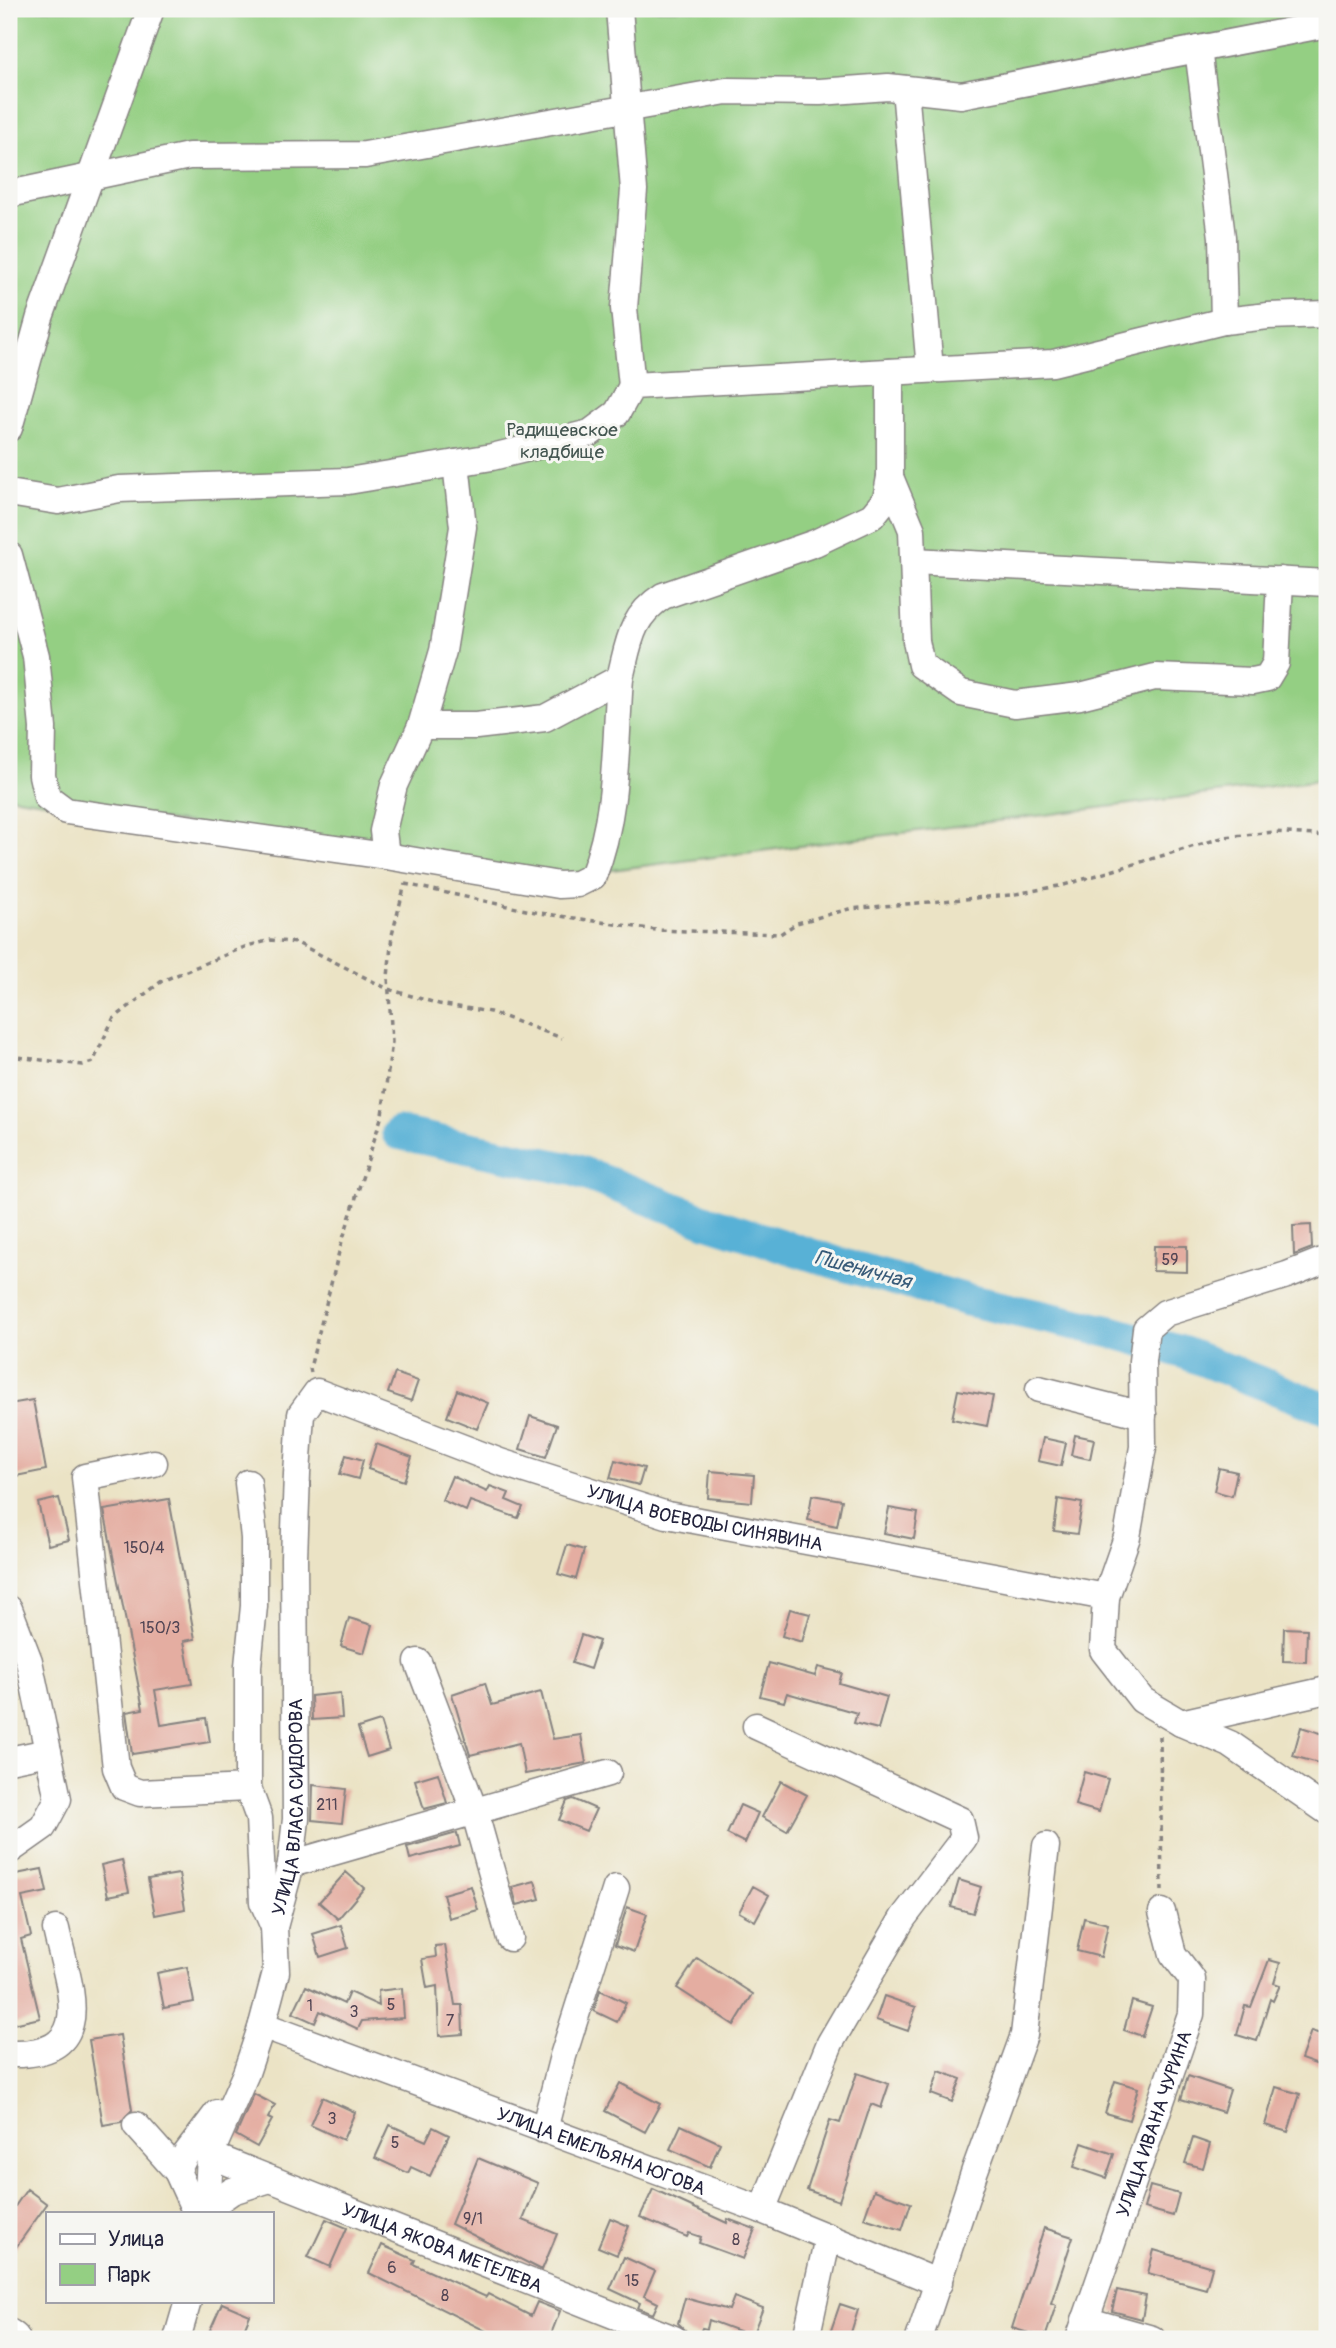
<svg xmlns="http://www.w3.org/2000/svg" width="1336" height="2348" font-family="Pangolin,sans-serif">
<rect width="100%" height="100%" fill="#f6f6f2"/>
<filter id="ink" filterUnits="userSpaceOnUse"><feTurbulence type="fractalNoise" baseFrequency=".0143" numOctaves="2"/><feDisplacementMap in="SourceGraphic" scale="14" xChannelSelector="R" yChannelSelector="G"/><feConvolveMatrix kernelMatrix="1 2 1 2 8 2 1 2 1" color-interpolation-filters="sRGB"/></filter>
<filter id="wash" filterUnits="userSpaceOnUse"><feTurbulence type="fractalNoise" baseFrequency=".00686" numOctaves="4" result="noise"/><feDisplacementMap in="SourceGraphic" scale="28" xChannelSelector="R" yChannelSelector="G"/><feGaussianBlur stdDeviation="1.57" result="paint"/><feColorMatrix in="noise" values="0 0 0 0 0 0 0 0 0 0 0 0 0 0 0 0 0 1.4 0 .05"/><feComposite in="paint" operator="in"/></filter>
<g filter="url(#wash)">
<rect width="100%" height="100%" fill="#ebe3c5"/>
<path fill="#94cf83" stroke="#5b785f" stroke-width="2" d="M9,9H1327V779L556,877L9,797Z"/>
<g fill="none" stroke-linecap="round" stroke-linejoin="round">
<path stroke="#58b1d6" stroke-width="33" d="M398,1133L575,1170L709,1222L840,1264L967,1300L1116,1333L1185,1353L1327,1409"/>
</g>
<g id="blocks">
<path fill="#e4ada1" d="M1311,1225L1312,1248L1294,1255L1293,1226Z
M1154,1246H1187V1272L1153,1271Z
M395,1373L418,1381L411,1401L388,1393Z
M457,1390L488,1403L477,1429L447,1417Z
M958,1390L993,1396L987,1426L952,1419Z
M33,1400L46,1470L11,1477L9,1404Z
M530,1416L557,1425L546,1457L520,1449Z
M1075,1435L1094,1439L1090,1459L1071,1455Z
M1043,1438L1066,1443L1061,1466L1038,1461Z
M376,1444L412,1457L404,1481L368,1469Z
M346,1455L363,1460L358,1479L340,1474Z
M615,1460L644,1468L639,1485L610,1478Z
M1219,1468L1237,1472L1232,1496L1214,1491Z
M710,1471L754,1475L752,1502L708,1498Z
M452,1476L487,1492L490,1486L509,1493L506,1500L523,1507L518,1518L470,1501L466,1511L442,1500Z
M812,1495L842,1500L837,1526L808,1520Z
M59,1498L69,1540L48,1545L38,1503Z
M169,1499L195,1639L184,1641L192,1684L155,1690L161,1725L206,1718L210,1742L132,1754L126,1712L143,1709L104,1510Z
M1058,1499L1082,1503L1077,1534L1054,1531Z
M889,1508L918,1513L914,1539L884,1533Z
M567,1545L584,1550L576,1579L558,1574Z
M790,1609L810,1614L802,1642L782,1636Z
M349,1618L372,1625L364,1653L341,1646Z
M1284,1628L1307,1629L1306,1662L1283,1661Z
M581,1635L599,1641L590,1669L572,1663Z
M769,1663L815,1676L818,1667L842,1673L839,1683L887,1697L878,1729L854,1723L857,1713L787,1693L784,1702L760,1696Z
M485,1683L492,1705L541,1692L553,1739L581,1735L586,1763L525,1774L519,1743L470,1755L452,1694Z
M340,1693L342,1718L312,1720L311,1696Z
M380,1721L389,1750L367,1757L358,1728Z
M1301,1727L1327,1735L1322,1764L1293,1756Z
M1084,1772L1108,1779L1099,1812L1075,1805Z
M438,1773L447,1803L424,1809L415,1780Z
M781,1781L807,1795L787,1831L762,1817Z
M313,1785L346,1789L342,1823L312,1820Z
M573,1799L596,1809L586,1831L559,1820L567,1801Z
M740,1805L758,1813L745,1843L727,1834Z
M457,1833L460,1846L410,1859L407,1847Z
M122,1860L129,1892L108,1896L101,1865Z
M9,1868H15L16,1874L42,1869L47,1892L22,1897L31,1936L21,1939L40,2018L9,2025Z
M346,1872L364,1888L338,1919L319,1902Z
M179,1874L185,1909L155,1915L148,1879Z
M959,1880L981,1887L973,1913L951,1907Z
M535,1881L540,1899L517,1905L512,1887Z
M471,1886L478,1910L449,1918L443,1894Z
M753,1886L769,1895L755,1921L739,1912Z
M627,1907L647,1914L634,1952L615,1945Z
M1084,1918L1108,1924L1101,1957L1077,1951Z
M341,1925L348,1948L320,1957L313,1934Z
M445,1945L455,2005H462L463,2034L439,2036L437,1986L427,1988L422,1959L436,1957L435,1946Z
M697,1958L753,1994L734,2025L677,1988Z
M1269,1960L1280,1963L1274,1983L1280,1985L1273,2001L1270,1999L1257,2041L1237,2035L1245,2006L1251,2007Z
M187,1967L194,2002L164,2008L157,1973Z
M306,1986L344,2004L349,1992L379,2006L378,1991L402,1988L404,2018L362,2021L358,2029L320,2011L315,2023L293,2013Z
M600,1990L626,2003L617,2022L594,2011Z
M884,1996L916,2007L908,2031L876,2020Z
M1132,2001L1152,2007L1142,2036L1124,2030Z
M1311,2031L1327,2036L1318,2065L1301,2059Z
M120,2035L132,2110L121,2122L103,2125L89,2040Z
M939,2071L961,2079L952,2102L931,2094Z
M857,2073L889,2084L881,2108L871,2104L839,2201L807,2190L830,2120L840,2123Z
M1188,2076L1230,2090L1223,2112L1181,2099Z
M1115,2081L1138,2088L1129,2120L1105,2113Z
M620,2083L660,2104L645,2132L605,2111Z
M1276,2087L1300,2094L1288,2132L1265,2125Z
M254,2094L275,2105L268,2118L272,2120L257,2147L236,2135Z
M322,2097L355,2112L343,2140L310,2125Z
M390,2125L426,2141L433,2127L449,2135L430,2176L411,2167L408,2173L375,2158Z
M681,2125L720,2143L710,2167L670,2149Z
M1193,2138L1210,2144L1203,2168L1185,2163Z
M1082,2143L1114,2154L1106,2178L1074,2167Z
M478,2158L538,2183L523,2220L557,2234L542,2270L451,2224Z
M1150,2186L1179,2194L1173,2216L1144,2208Z
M27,2189L47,2204L9,2257V2215Z
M653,2189L727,2223L728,2219L755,2229L743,2259L699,2243L701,2237L689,2233L687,2237L640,2217Z
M874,2190L911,2203L902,2230L864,2218Z
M610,2218L629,2226L617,2255L598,2247Z
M326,2219L347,2228L330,2267L308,2257Z
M1044,2228L1073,2237L1051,2303L1056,2305L1045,2338L1012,2328Z
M382,2245L415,2260L413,2264L486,2297L488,2294L531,2316L537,2302L560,2311L549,2339H502L369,2273Z
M1154,2250L1212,2267L1206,2289L1148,2273Z
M624,2257L655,2271L644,2296L658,2303L653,2314L638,2308L640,2303L610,2289Z
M1117,2290L1146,2296L1142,2319L1112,2311Z
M734,2297L763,2308L752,2336L709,2320L707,2329L702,2328L699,2336L688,2333L678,2323L685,2298L729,2310Z
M222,2303L250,2315L240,2339H206Z
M840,2304L858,2310L849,2339H828Z"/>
</g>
</g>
<g filter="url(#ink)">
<use href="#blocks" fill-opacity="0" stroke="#868280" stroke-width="2"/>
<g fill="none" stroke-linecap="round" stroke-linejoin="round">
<defs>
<g id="minor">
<path d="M619,9L634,190L624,308L632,386"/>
<path d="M1198,49L1222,237L1224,321"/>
<path d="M905,89L930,369"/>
<path d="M9,194L189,156L365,155L726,91L820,92L888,87L961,95L1327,24"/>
<path d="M890,372V477L912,530L916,641L921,665L961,693L1015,704L1080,696L1155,677L1253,681L1267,678L1276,663L1280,580"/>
<path d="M9,428L40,317L151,9"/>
<path d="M9,493L58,501L119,489L348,481L492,457L590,433L617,413L632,386L1053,363L1224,321L1268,316L1327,314"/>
<path d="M9,555L36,656L43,728L42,775L47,797L66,811L386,856L559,885L577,884L593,876C618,814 615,744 620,678"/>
<path d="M914,561L1327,583"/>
<path d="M421,726H476L545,718L620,678C629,643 630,617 663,596L815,543L872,516L886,499L890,477"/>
<path d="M386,856L383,831L394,785L421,726L443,651L463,527L456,463"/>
<path d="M1327,1259L1287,1275L1165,1313L1146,1329L1142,1361L1143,1447L1127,1537L1106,1597L1103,1650L1142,1700L1181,1723L1230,1744L1327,1811"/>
<path d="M1039,1389L1143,1415"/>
<path d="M154,1463L85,1477L116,1768L124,1787L140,1793L248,1788L259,1818L263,1902L274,1927"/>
<path d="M9,1609L29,1661L58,1799L43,1827L9,1851"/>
<path d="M418,1662L474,1810L510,1938"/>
<path d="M1181,1723L1327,1690"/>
<path d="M756,1726L960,1820L964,1838L903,1918L830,2043L762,2210"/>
<path d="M9,1760L48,1752"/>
<path d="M248,1788V1666L254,1606V1538L248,1483"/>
<path d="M291,1864L608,1773"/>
<path id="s1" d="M262,2025L762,2210L939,2283"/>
<path d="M9,2054C101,2057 68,1986 56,1929"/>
<path d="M136,2125L177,2171"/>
<path d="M544,2130L563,2056L616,1888"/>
<path id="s2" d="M210,2155L674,2339"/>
<path d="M209,2207L232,2191L270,2179"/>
<path d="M196,2213L177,2171L186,2154L217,2113"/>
<path id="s3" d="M207,2213L210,2155L246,2073L262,2025L276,1972L274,1927L291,1864L296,1819L294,1558L297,1474L301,1414L317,1392L500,1462L667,1515L1106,1597"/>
<path d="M1085,2320L1152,2339"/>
<path d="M177,2339L188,2301"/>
<path d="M806,2339L828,2237"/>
<path d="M919,2339L975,2170L1024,2035L1046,1846"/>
<path id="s4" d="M1079,2339L1191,2014L1192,1979L1173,1954L1162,1912"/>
</g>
<path id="major" d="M9,2336L13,2339"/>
</defs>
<use href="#minor" stroke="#868280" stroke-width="29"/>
<use href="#major" stroke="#868280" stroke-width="36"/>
<path stroke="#868280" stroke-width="3.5" stroke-dasharray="5 5" stroke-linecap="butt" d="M405,884L540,913L656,930L780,934L797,923L849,909L1010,895L1064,885L1225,837L1275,832L1327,836
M9,1056L83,1065L93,1062L113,1019L162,981L247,946L271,940L297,943L388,989L439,1004L490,1012L562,1038
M311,1373L310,1368L340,1248L382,1115L392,1042L388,977L392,935L405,884
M1160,1736L1162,1893"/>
<use href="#minor" stroke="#fff" stroke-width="26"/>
<use href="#major" stroke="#fff" stroke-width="33"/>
</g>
</g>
<g text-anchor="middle" stroke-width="6" stroke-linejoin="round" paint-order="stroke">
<g font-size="16" fill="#524554">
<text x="1170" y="1265">59</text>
<text x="144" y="1553">150/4</text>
<text x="160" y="1633">150/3</text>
<text x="327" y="1810">211</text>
<text x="391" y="2010">5</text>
<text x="310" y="2011">1</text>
<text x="354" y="2017">3</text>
<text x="450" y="2026">7</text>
<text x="332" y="2124">3</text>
<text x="395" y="2148">5</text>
<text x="473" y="2224">9/1</text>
<text x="736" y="2245">8</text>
<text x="392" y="2273">6</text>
<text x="632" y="2286">15</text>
<text x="445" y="2301">8</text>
</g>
<g font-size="19" fill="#445651" stroke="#f6f6f2">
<text x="562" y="436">Радищевское<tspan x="562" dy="22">кладбище</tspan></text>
</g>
<g font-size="19" fill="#22223b" stroke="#f6f6f2">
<text dy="7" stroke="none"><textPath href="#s3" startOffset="1250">УЛИЦА ВОЕВОДЫ СИНЯВИНА</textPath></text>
<text dy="7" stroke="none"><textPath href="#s3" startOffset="420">УЛИЦА ВЛАСА СИДОРОВА</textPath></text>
<text dy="7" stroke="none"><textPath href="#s4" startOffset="228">УЛИЦА ИВАНА ЧУРИНА</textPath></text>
<text dy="7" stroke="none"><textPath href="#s1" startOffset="362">УЛИЦА ЕМЕЛЬЯНА ЮГОВА</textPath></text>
<text dy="7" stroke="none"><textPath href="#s2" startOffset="250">УЛИЦА ЯКОВА МЕТЕЛЕВА</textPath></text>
</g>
<g font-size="21" font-style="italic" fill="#385b79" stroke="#f6f6f2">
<text transform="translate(863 1269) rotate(15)" y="7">Пшеничная</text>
</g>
</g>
<rect width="1336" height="2348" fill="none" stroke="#f6f6f2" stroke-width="35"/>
<rect x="46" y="2212" width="228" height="91" fill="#f6f6f2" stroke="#a1a1a9" stroke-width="2"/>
<rect x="60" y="2234" width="35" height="10" fill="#ffffff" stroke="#a1a1a9" stroke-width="2"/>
<text x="108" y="2246" font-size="21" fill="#22223b">Улица</text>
<rect x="60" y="2264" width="35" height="21" fill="#94cf83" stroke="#a1a1a9" stroke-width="2"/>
<text x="108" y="2282" font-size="21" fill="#22223b">Парк</text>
</svg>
